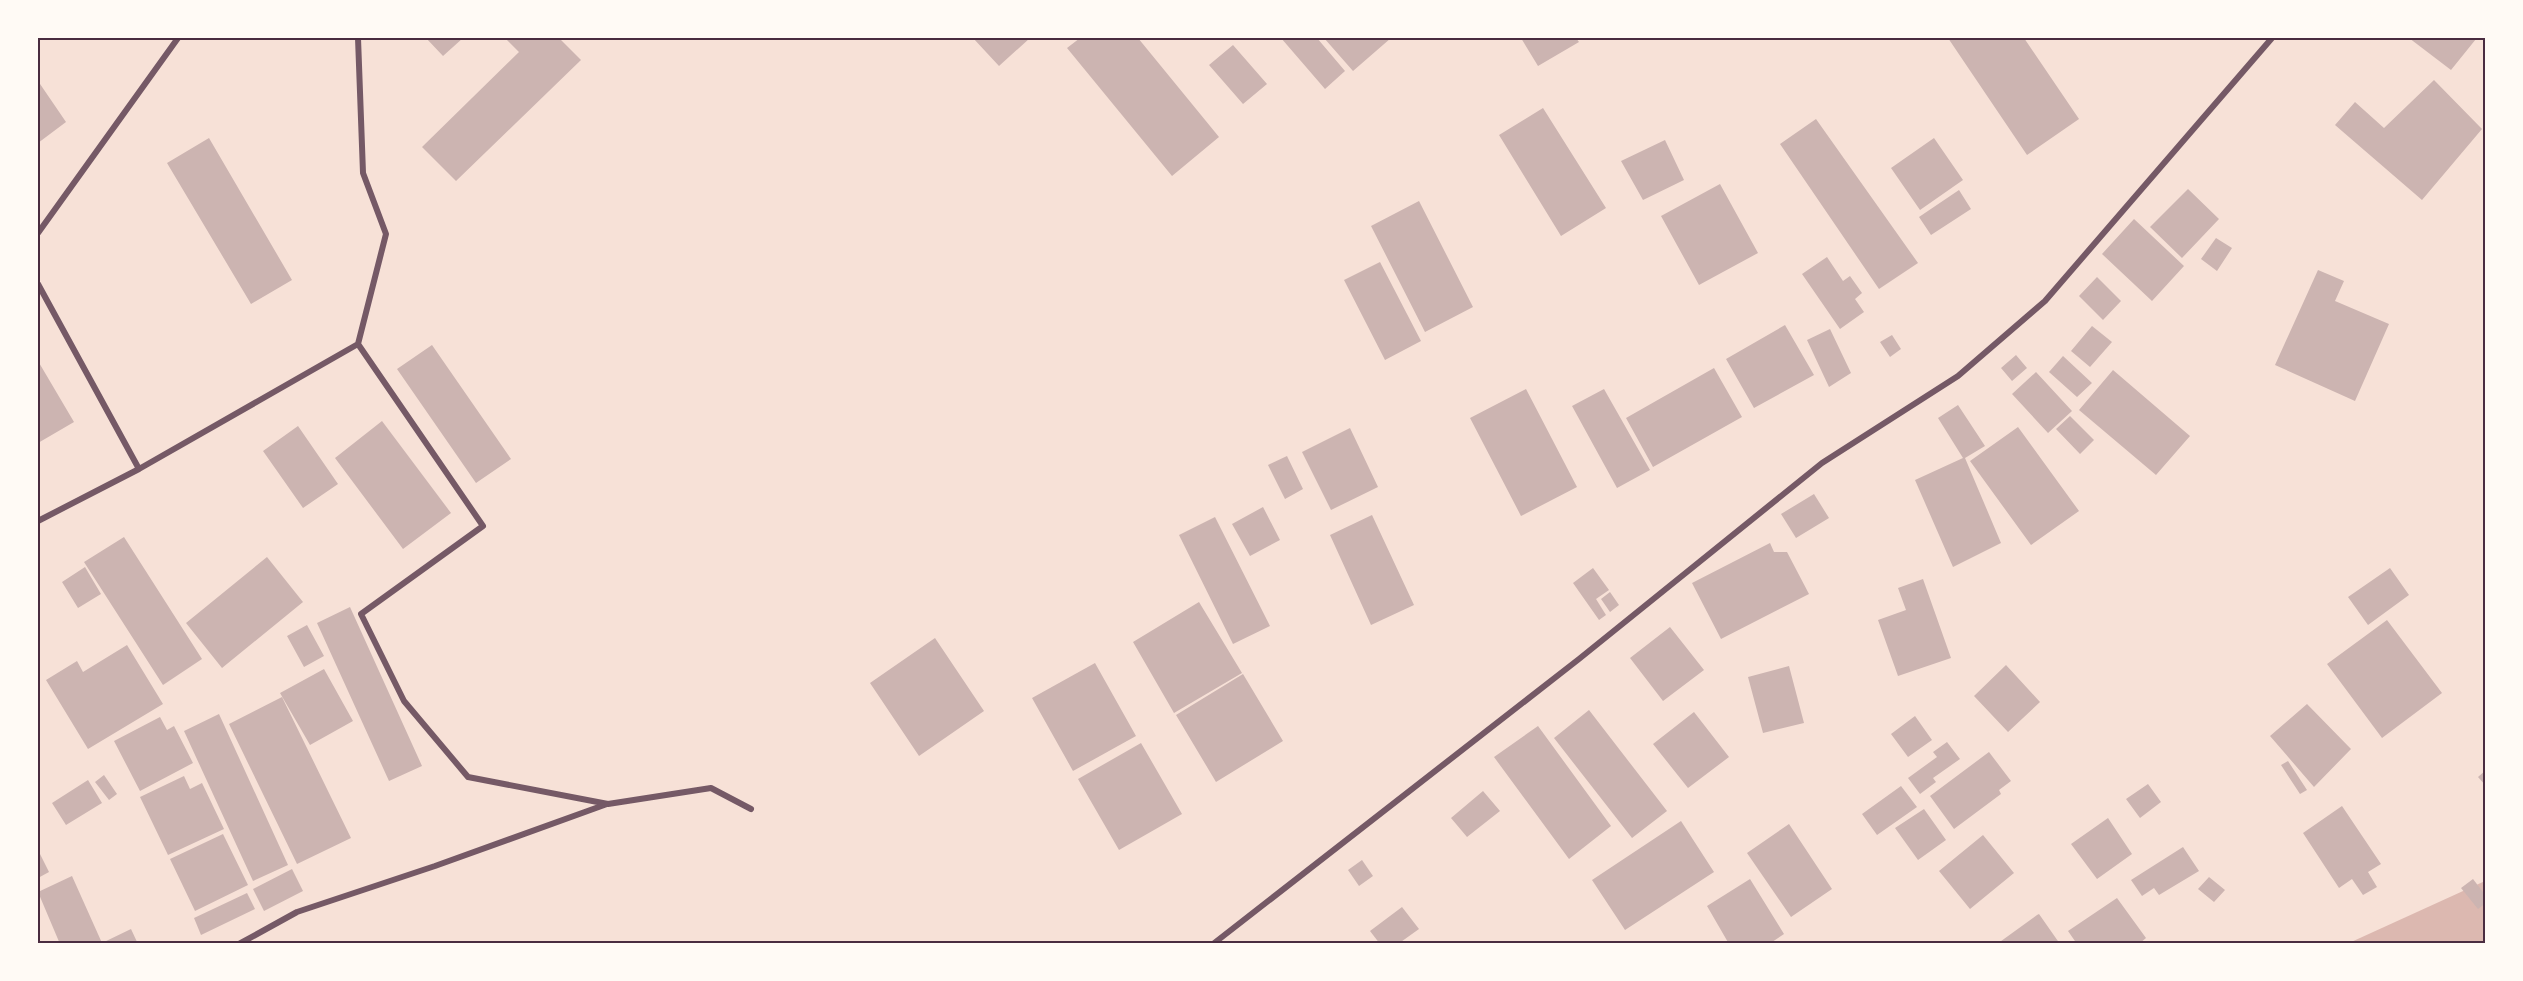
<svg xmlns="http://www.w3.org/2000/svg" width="2523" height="981" font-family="Overpass,sans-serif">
<rect width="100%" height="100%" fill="#f7e1d7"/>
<path fill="#dcb8b0" d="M2485,881V943H2349Z"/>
<path fill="#ccb4b1" d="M426,38H463L443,56Z
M505,38H559L581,60L456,181L422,147L519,52Z
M973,38H1030L999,66Z
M1080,38H1138L1219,137L1172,176L1067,48Z
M1281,38H1317L1345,71L1325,89Z
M1324,38H1391L1353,71Z
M1521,38H1576L1579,42L1538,66Z
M1948,38H2024L2079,119L2027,155Z
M2409,38H2474L2476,39L2451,70Z
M1233,45L1267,84L1243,104L1209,65Z
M2434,80L2482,129L2422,200L2335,125L2355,102L2384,128Z
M38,81L66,122L38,143Z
M1543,108L1606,208L1561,236L1499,135Z
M1816,119L1918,263L1879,289L1780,144Z
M209,138L292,280L251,304L167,163Z
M1934,138L1963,180L1920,210L1891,168Z
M1665,140L1684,180L1643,200L1621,161Z
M1720,184L1758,253L1699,285L1661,216Z
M2188,189L2219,219L2182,258L2150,227Z
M1959,190L1971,209L1931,235L1919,217Z
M1419,201L1473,307L1425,332L1371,226Z
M2134,219L2184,266L2152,301L2102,254Z
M2216,238L2232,248L2217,271L2201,259Z
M1827,257L1843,281L1850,276L1862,293L1855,299L1864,312L1840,329L1802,274Z
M1380,262L1421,341L1385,360L1344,280Z
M2318,270L2344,281L2335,301L2389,324L2355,401L2275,365Z
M2097,277L2121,301L2103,320L2079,296Z
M1785,325L1814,375L1754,408L1726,359Z
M2092,326L2112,342L2090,367L2071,351Z
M1830,329L1851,373L1829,387L1807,340Z
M1892,335L1901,349L1890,357L1880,342Z
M432,345L511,459L476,483L397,369Z
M2016,355L2027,368L2012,381L2001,368Z
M2063,356L2092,383L2077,397L2049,372Z
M38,361L74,422L38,443Z
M1714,368L1742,417L1653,467L1626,418Z
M2113,370L2190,436L2156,475L2079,410Z
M2036,372L2072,411L2048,433L2012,394Z
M1526,389L1577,487L1521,516L1470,418Z
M1604,389L1650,470L1617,488L1572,406Z
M1958,405L1985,446L1965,458L2001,543L1953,567L1915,480L1963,458L1938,418Z
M2070,416L2094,440L2080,454L2056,429Z
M382,421L451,513L403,549L335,458Z
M298,426L338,484L303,508L263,451Z
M2018,427L2079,511L2031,545L1970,461Z
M1350,428L1378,487L1331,510L1302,452Z
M1287,456L1303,489L1285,499L1268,465Z
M1814,494L1829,518L1796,538L1781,514Z
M1263,507L1280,540L1250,556L1232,524Z
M1372,515L1414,605L1371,625L1330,535Z
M1215,517L1270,626L1233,644L1179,535Z
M124,537L202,659L163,685L84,562Z
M1770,543L1774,552H1787L1809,594L1721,639L1692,583Z
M267,557L303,602L222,668L186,623Z
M85,567L101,594L78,608L62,582Z
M1593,568L1609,590L1596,599L1606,615L1599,620L1573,583Z
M2390,568L2409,595L2368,625L2348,597Z
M1923,579L1951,658L1898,676L1878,620L1906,610L1898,588Z
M1610,592L1619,605L1610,612L1601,599Z
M1199,602L1242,673L1174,713L1133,642Z
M350,607L422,766L389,781L317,623Z
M2387,620L2442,693L2382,738L2327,664Z
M307,625L324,656L304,667L287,636Z
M1670,627L1704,670L1663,701L1630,658Z
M935,638L984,711L919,756L870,683Z
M127,645L163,704L88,749L46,680L77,661L83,672Z
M1095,663L1136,736L1073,771L1032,698Z
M2006,665L2040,702L2008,732L1974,696Z
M1789,666L1804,723L1763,733L1748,677Z
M324,669L353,721L310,745L280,693Z
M1243,674L1283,741L1216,782L1176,715Z
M282,697L351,838L297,864L229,724Z
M2307,704L2351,749L2314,787L2270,736Z
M1589,710L1667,811L1632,838L1554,738Z
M1694,712L1729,757L1688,788L1653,744Z
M219,714L288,865L253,881L184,731Z
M1915,716L1932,740L1908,757L1891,734Z
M160,717L167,730L174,726L193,763L140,791L114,741Z
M1538,726L1611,826L1569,859L1494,757Z
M1947,742L1960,759L1933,778L1936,782L1920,794L1908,778L1937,757L1933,752Z
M1141,743L1182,814L1119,850L1078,779Z
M1989,752L2011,781L1999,790L2001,794L1954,829L1930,796Z
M2288,761L2307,790L2300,794L2281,765Z
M2486,770V786L2478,777Z
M104,775L117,794L109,800L95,782Z
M184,776L190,789L202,783L224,829L168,855L140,797Z
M88,780L102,803L66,825L52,803Z
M2148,784L2161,802L2140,818L2126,799Z
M1901,786L1917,807L1877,835L1862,814Z
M1483,791L1500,811L1467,837L1451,818Z
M2342,806L2381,864L2368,872L2377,887L2363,895L2352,879L2339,888L2303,833Z
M1924,809L1946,840L1918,860L1895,828Z
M2108,818L2132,854L2097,879L2071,844Z
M1681,821L1714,872L1625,930L1592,880Z
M1789,824L1832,889L1791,917L1747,853Z
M223,834L248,885L195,911L170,859Z
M1983,835L2014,873L1970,909L1939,871Z
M2183,847L2199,871L2159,895L2154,888L2142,896L2131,880Z
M38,850L49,872L38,878Z
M1362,860L1373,876L1359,886L1348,870Z
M292,869L303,891L264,911L253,889Z
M72,876L102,943L131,929L138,944H60L38,892Z
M2209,877L2225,890L2214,902L2198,889Z
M1750,879L1784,934L1769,944H1729L1707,906Z
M2473,879L2486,896V903L2478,909L2461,888Z
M247,893L255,909L201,935L194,918Z
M2117,898L2146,938L2139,944H2077L2068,931Z
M1402,907L1419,929L1398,944H1380L1370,931Z
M2039,914L2060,944H1997L2037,915Z"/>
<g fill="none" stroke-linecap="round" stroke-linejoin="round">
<path stroke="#755966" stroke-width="6" d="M358,38L363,173L386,234L358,344L483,526L361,614L404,701L468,777L608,804L711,788L751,809
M38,233L178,38
M38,284L139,469L38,521
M139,469L358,344
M239,944L297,912L435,866L607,804
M1213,944L1579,659L1822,463L1958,376L2045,301L2272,38"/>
</g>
<rect width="2523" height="981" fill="none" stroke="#fffaf5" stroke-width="78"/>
<rect x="39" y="39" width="2445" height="903" fill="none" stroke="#4a2c40" stroke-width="2"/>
</svg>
